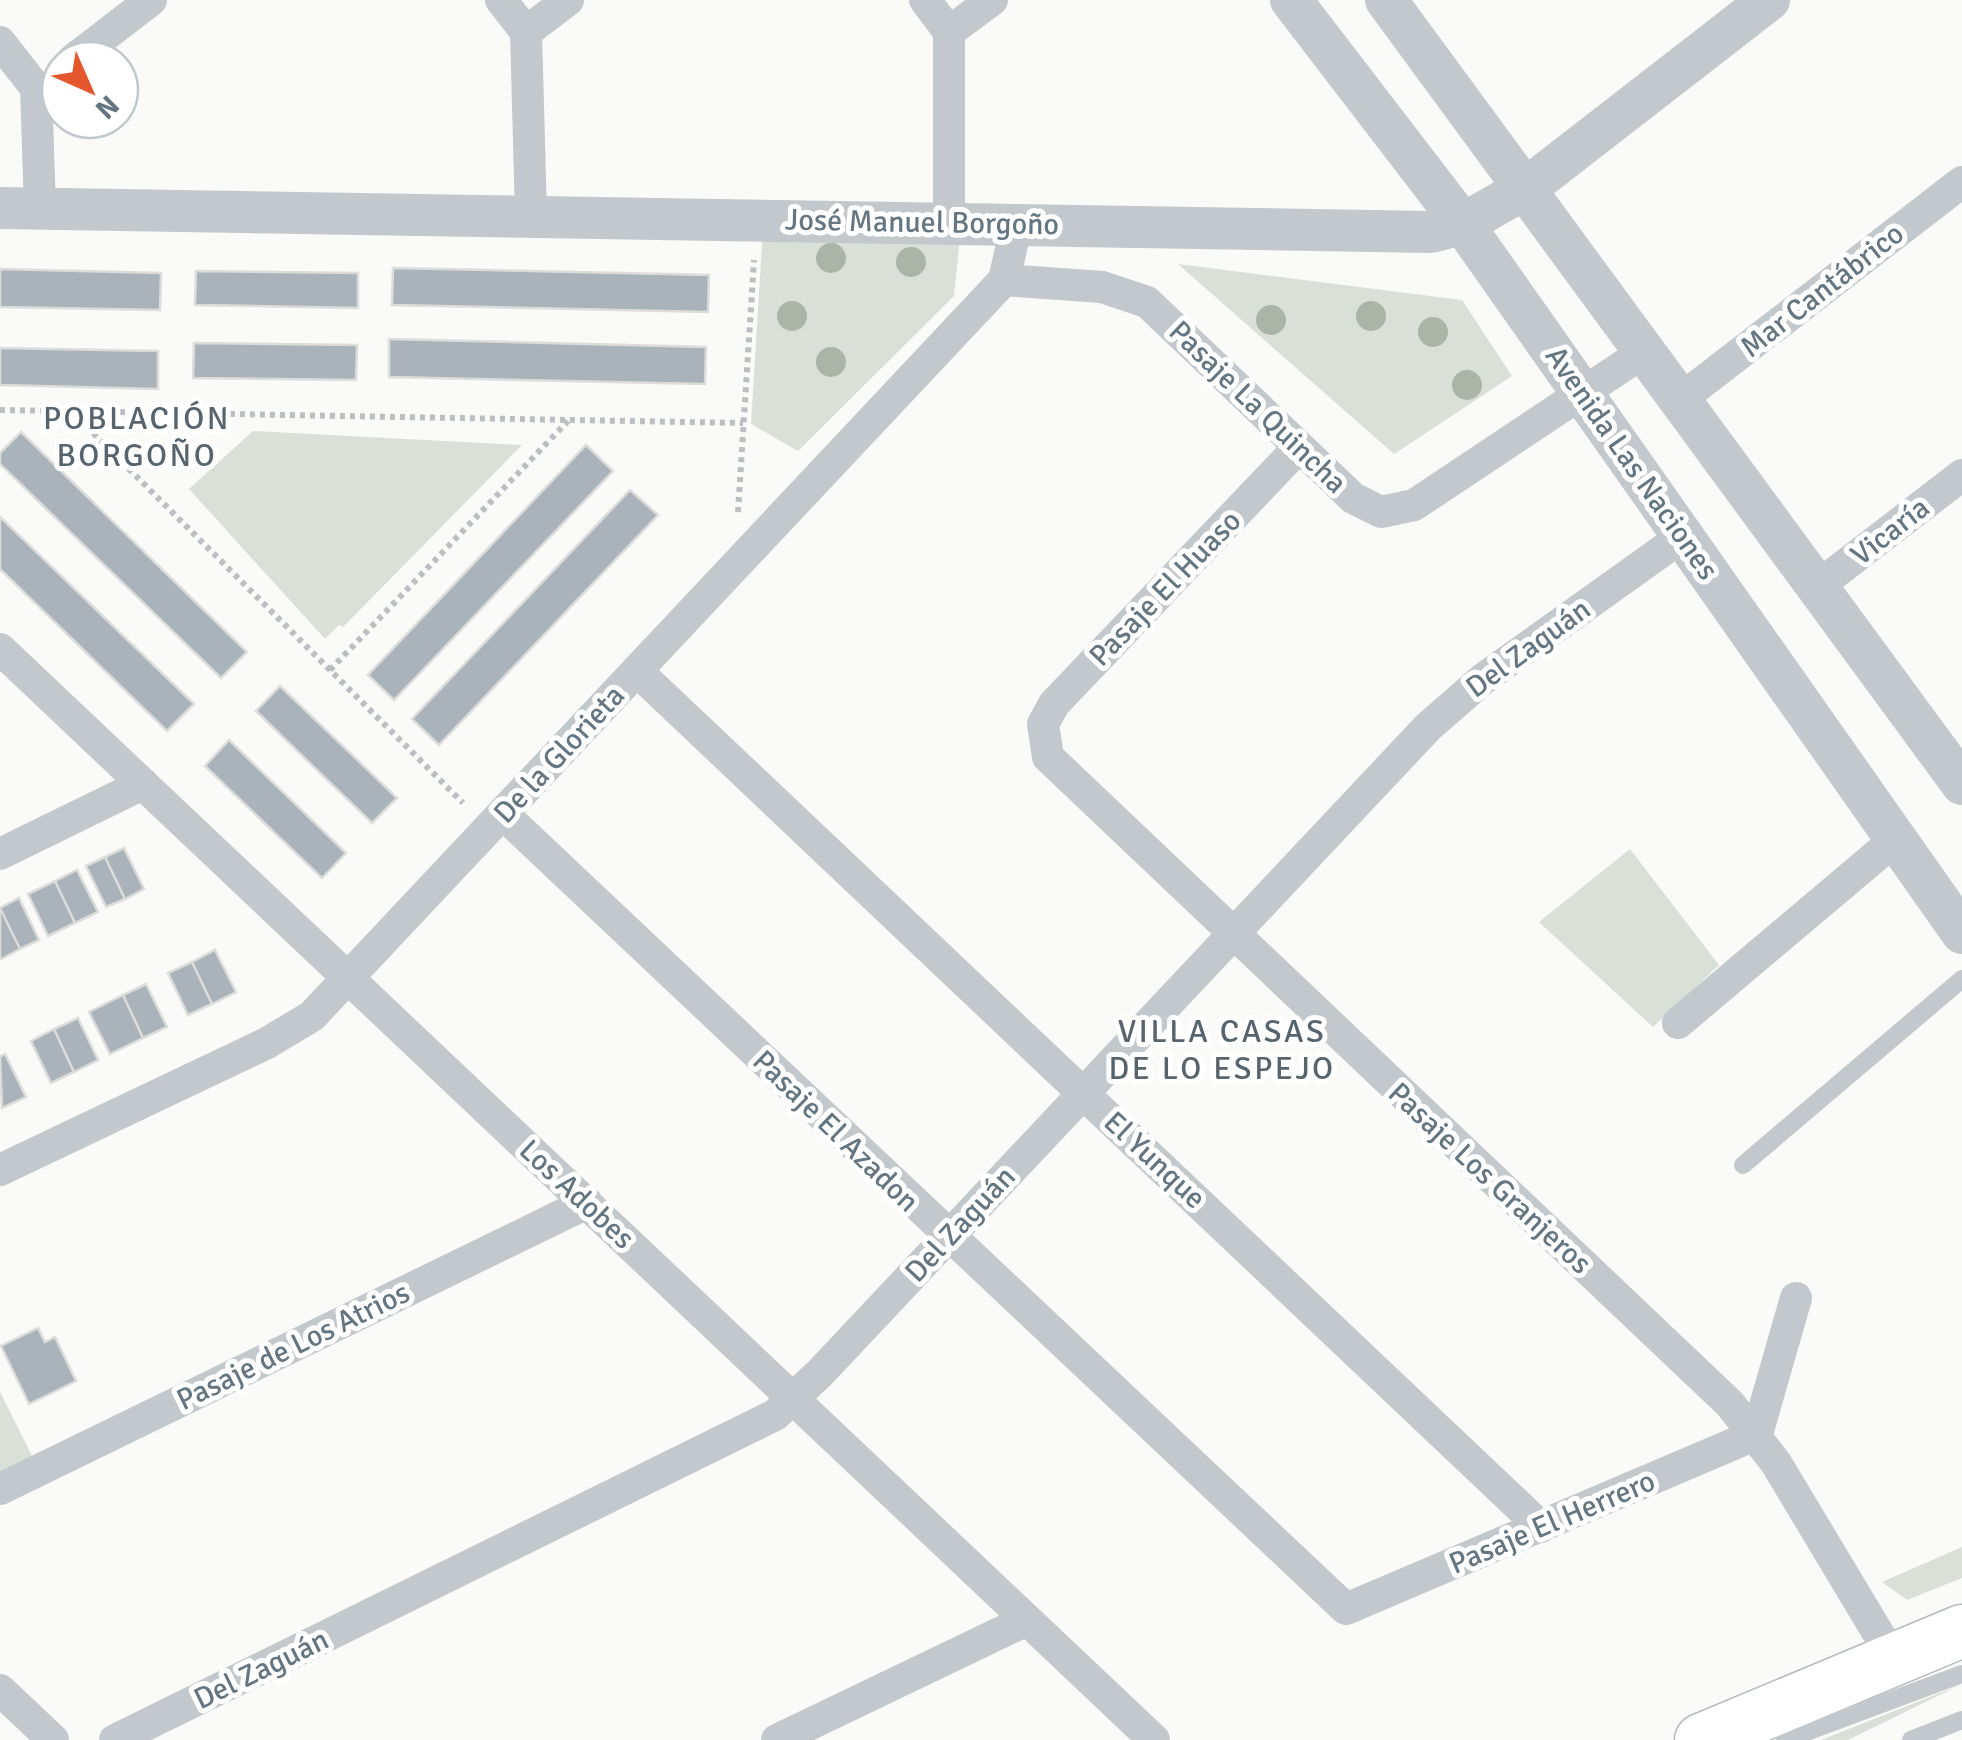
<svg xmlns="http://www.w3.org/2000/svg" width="1962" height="1740" font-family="Signika,sans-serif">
<rect width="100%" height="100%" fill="#fafaf8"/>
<path fill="#dadfd7" d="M763,228L960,237L954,296L798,451L751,424Z
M1178,264L1462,300L1512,376L1394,454Z
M253,431L522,445L343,627L339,625L325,639L189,489Z
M1630,849L1719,965L1653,1027L1539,922Z
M0,1392L33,1458L0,1475Z
M1962,1547V1578L1907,1600L1882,1582Z
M1960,1685L1848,1740H1821Z"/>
<path fill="#aab3b9" stroke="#dcdcda" stroke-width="2.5" d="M393,268L709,275L708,312L392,305Z
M0,269L161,273L160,310L0,307Z
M196,271L358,273V308L195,305Z
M389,339L706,347L705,384L389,377Z
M194,343L357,345L356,380L193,378Z
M0,348L158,351V389L0,385Z
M21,432L247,652L221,678L0,464V453Z
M586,445L613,471L394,700L368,675Z
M630,490L658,515L439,745L412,719Z
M0,517L194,704L167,731L0,569Z
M280,686L397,798L372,823L256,711Z
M229,740L346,853L322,878L205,766Z
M124,848L144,889L125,899L105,857Z
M105,857L125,899L106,907L86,866Z
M77,870L98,912L75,923L55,881Z
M55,881L75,923L48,936L28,894Z
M19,898L39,940L20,949L0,908Z
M0,908L20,949L1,959L0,957Z
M215,950L236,992L212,1004L192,962Z
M192,962L212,1004L188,1015L168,973Z
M146,984L167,1027L143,1038L123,995Z
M123,995L143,1038L110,1054L89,1012Z
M78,1018L98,1060L74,1072L54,1029Z
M54,1029L74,1072L51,1083L31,1041Z
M5,1054L26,1097L2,1108L0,1057Z
M38,1328L45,1342L55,1337L76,1381L29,1404L1,1346Z"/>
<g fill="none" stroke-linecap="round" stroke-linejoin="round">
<defs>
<path id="primary" d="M1701,1740L1962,1631"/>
</defs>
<use href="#primary" stroke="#b5babe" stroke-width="55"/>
<path stroke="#bbbfc2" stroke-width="6" stroke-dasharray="5 5" stroke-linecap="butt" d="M0,410L743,423
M72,412L463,803
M738,512L754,260
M330,670L568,421"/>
<path stroke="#c3c8cc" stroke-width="18" d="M1743,1165L1962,979
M1785,1740L1962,1674
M1911,1740L1962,1720"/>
<path stroke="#c3c8cc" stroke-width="32" d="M501,0L526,32L531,215
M925,0L949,32V222
M526,32L568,0
M949,32L992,0
M0,42L36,88L40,208
M73,60L151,0
M1004,280L1102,287L1147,302L1353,498L1381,512L1414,505L1647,350
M1682,398L1962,182
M1299,447L1054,704L1043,724L1048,757L1730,1404L1776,1463L1893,1658
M1818,586L1962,475
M0,649L1154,1740
M637,671L1541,1527
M503,814L1346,1609L1757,1434L1796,1298
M0,854L143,784
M1678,1023L1896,839
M0,1170L267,1043L312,1016L1004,280L1017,223
M0,1489L587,1203
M0,1690L53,1740
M115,1740L775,1415L820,1373L1428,727L1483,679L1683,536
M777,1740L1027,1620"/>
<path stroke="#c3c8cc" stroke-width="42" d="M1291,0L1463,224L1962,933
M1386,0L1962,784
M0,208L1431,232L1463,224L1528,187L1769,0"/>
<use href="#primary" stroke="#fff" stroke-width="52"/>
</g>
<g fill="#aab4a7">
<circle cx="831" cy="258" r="15"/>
<circle cx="911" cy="262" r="15"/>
<circle cx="792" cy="316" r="15"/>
<circle cx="1371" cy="316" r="15"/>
<circle cx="1271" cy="320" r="15"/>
<circle cx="1433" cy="332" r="15"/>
<circle cx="831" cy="362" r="15"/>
<circle cx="1467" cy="385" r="15"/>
</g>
<g text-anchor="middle" stroke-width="10" stroke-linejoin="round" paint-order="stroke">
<g font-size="30" fill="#657683" stroke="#fff">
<text transform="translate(922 222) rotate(1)" y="10">José Manuel Borgoño</text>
<text transform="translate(1822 290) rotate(-38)" y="10">Mar Cantábrico</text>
<text transform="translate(1258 407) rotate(44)" y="10">Pasaje La Quincha</text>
<text transform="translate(1632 463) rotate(55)" y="10">Avenida Las Naciones</text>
<text transform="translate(1890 531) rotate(-38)" y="10">Vicaría</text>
<text transform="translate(1165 588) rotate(-46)" y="10">Pasaje El Huaso</text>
<text transform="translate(1528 648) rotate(-36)" y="10">Del Zaguán</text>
<text transform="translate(559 754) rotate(-47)" y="10">De la Glorieta</text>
<text transform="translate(836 1131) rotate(44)" y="10">Pasaje El Azadon</text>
<text transform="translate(1155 1160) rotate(43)" y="10">El Yunque</text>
<text transform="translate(1490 1178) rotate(43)" y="10">Pasaje Los Granjeros</text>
<text transform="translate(577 1194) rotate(43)" y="10">Los Adobes</text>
<text transform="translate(960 1224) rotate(-47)" y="10">Del Zaguán</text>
<text transform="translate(293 1346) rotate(-26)" y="10">Pasaje de Los Atrios</text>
<text transform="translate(1552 1522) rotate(-23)" y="10">Pasaje El Herrero</text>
<text transform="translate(261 1669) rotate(-26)" y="10">Del Zaguán</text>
</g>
<g font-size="32" letter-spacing="2.5" fill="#57646e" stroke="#fff">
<text x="137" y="429">POBLACIÓN<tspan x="137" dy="37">BORGOÑO</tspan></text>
<text x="1222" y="1042">VILLA CASAS<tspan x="1222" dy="37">DE LO ESPEJO</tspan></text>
</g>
</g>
<g transform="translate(90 90) rotate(135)"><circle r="48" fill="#ffffff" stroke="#c1c8cd" stroke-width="2.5"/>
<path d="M0-8L18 38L0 25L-18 38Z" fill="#e4572e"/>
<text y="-15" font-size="28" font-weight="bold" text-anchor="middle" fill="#657683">N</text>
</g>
</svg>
